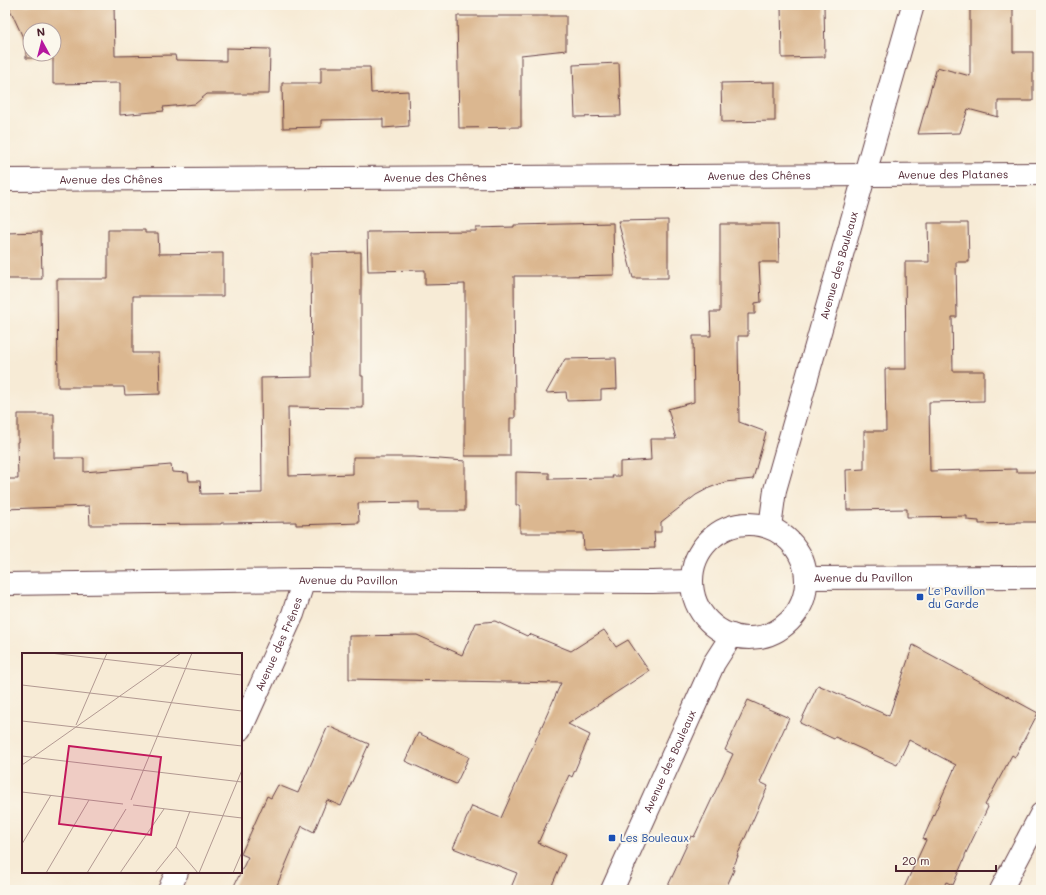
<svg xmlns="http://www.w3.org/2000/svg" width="1046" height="895" font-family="Mali,sans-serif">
<rect width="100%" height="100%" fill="#fbf7ec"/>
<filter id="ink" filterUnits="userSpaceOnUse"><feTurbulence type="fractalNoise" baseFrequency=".025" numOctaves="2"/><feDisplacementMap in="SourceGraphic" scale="8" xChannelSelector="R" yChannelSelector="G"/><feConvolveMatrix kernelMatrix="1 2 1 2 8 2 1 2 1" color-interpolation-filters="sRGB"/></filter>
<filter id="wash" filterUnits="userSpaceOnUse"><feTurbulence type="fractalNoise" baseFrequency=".012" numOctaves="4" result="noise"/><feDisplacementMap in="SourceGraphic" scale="16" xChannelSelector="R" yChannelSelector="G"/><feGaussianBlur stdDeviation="0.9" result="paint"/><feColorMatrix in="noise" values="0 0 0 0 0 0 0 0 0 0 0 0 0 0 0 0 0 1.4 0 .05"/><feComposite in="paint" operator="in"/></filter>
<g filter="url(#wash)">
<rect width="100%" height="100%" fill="#f7ebd6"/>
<g id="blocks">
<path fill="#dbb790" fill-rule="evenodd" d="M8,5H114L115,56L175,55L176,60L226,61V48L270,49L269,94H207L195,104L163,107L164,111L120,115V83L53,84V58H26V44ZM30,30H54V54H30Z
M781,5H824L825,57L782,58Z
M970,5H1013V52H1033V101H998V117L968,109L960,133L918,134L937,67L970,76Z
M457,16H566V50L521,55V127L459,128Z
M619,63L621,116L575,117L573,65Z
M321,67H370L371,93L408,91L409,126L383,128V119L321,120V127L283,128L282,83H321Z
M775,82V121L722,122L721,83Z
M668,220V278H633L618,221Z
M613,223L614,275L566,276H514L515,418H510V456H465V284L425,285V270L368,271L367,232L476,231V228L514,227V225Z
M928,223H968L969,262H956L957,317H952L953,371H984V401L929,402L930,471L1016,469V472H1041V522H1016V523L979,524V521L967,520V516L907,517V509L847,510L846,470L864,469V431H886L885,369H906L905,262H929Z
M720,224H778L779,262H759L761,302L755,303V314H748V336H738L739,422L766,432L753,479L725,482L709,488L696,495L661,522V532H654L655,548L584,550L583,533H520V505H516V472L549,473V479L613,478L612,476H620V462L651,460L650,439H676L668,409L694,402L693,336H711L710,312H720Z
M108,230H145V233H158L159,254L223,253V296H133V353H159L160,394L125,395L124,387H58L57,279H108Z
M41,232L42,279H7L6,233Z
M361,252V376H363V408L288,407L289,476L353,474V457H414L465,461V511H419V502L358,503L359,523L296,525V522L221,523V524L90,525L89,506L5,509V479H18L17,442H18V414H54V458H84V472L171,465L172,472L188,473L189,481H200L201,494L262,493L261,378L312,377L311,253Z
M616,358L617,389L601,390V400L567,401L566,392L546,393L565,359Z
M495,621L527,636L529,634L571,651L604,630L616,647L628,640L649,671L568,724L590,735L572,777L569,775L538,843L565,855L550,890H510L517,873L453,848L472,806L501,818L561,683L349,679V636L417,635L462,655L476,623Z
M913,645L1038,713L1015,757L1012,755L985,805L988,807L965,855V857L953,885L946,882L942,890H903L926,840L923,839L956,765L909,740L897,765L835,737L834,739L800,723L818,685L889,716Z
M748,700L789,718L760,782L768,786L737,856H738L733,868L734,870L725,890H666L691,836L694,837L733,754L725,750Z
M328,726L369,744L341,806L327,800L314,832L302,826L275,890H232L248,857L241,854L267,796L271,798L278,785L298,793Z
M418,733L469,757L456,784L405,761Z"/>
</g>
</g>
<g filter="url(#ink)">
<use href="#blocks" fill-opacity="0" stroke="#643e45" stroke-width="1"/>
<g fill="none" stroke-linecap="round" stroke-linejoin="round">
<defs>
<g id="minor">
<path id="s1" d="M5,180L1041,174"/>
<circle cx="749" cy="581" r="57"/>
<path id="s2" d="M770,527L775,490L913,5"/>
<path id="s3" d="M806,578L1041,577"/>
<path id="s4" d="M5,584L304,580L652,582L691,581"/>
<path id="s5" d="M241,729L293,614L304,580"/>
<path d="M169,890L177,872"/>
<path id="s6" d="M612,890L714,663L732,635"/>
<path d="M1001,890L1041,814"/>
</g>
</defs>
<use href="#minor" stroke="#643e45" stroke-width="24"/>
<use href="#minor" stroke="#fff" stroke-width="22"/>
</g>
</g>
<g fill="#1a4fb4" stroke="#fbf7ec" stroke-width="1.5">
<rect x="916" y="593" width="8" height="8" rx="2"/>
<rect x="608" y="834" width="8" height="8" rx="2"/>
</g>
<g text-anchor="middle" stroke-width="4" stroke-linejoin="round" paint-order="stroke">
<g font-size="11" fill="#4a1f2b" stroke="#fbf7ec">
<text dy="4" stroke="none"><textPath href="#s1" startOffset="948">Avenue des Platanes</textPath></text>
<text dy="4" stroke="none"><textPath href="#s1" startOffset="754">Avenue des Chênes</textPath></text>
<text dy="4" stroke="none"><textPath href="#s1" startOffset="430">Avenue des Chênes</textPath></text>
<text dy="4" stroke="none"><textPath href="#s1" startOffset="106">Avenue des Chênes</textPath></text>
<text dy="4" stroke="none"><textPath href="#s2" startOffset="271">Avenue des Bouleaux</textPath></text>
<text dy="4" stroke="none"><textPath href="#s3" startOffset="57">Avenue du Pavillon</textPath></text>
<text dy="4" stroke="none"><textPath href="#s4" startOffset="343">Avenue du Pavillon</textPath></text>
<text dy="4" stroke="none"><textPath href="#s5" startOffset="93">Avenue des Frênes</textPath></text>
<text dy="4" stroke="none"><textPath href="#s6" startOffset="141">Avenue des Bouleaux</textPath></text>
</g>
<g font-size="11" fill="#164399" stroke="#fbf7ec" text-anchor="start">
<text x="928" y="595">Le Pavillon<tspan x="928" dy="13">du Garde</tspan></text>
<text x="620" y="842">Les Bouleaux</text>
</g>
</g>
<g transform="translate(22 653)">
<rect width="220" height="220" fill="#f7ebd6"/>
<path fill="none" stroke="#b29992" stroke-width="1" d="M28,0L220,22M0,32L220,58M0,68L220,93M54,72L85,0M0,103L220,129M0,112L159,0M0,139L101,151M109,147L170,0M111,152L220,165M0,191L29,142M154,194L176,220M24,220L67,147M65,220L104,156M98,220L142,156M133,220L154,194L168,158M177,220L220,117M211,220L220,199"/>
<path fill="#c2185b" fill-opacity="0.15" stroke="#c2185b" stroke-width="2" d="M47,93L139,104L129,182L37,171Z"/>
<rect width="220" height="220" fill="none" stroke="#4a1f2b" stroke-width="2"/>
</g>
<rect width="1046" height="895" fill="none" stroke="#fbf7ec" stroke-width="20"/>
<g transform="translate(42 42) rotate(353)"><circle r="19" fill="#fbf7ec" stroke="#b4a19f"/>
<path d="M0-3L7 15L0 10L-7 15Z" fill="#b5179e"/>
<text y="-6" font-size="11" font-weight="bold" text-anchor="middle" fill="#4a1f2b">N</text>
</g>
<path d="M896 865v6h100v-6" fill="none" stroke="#4a1f2b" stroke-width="2"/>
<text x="902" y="865" font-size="12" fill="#4a1f2b" stroke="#fbf7ec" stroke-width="3" paint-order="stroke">20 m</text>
</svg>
